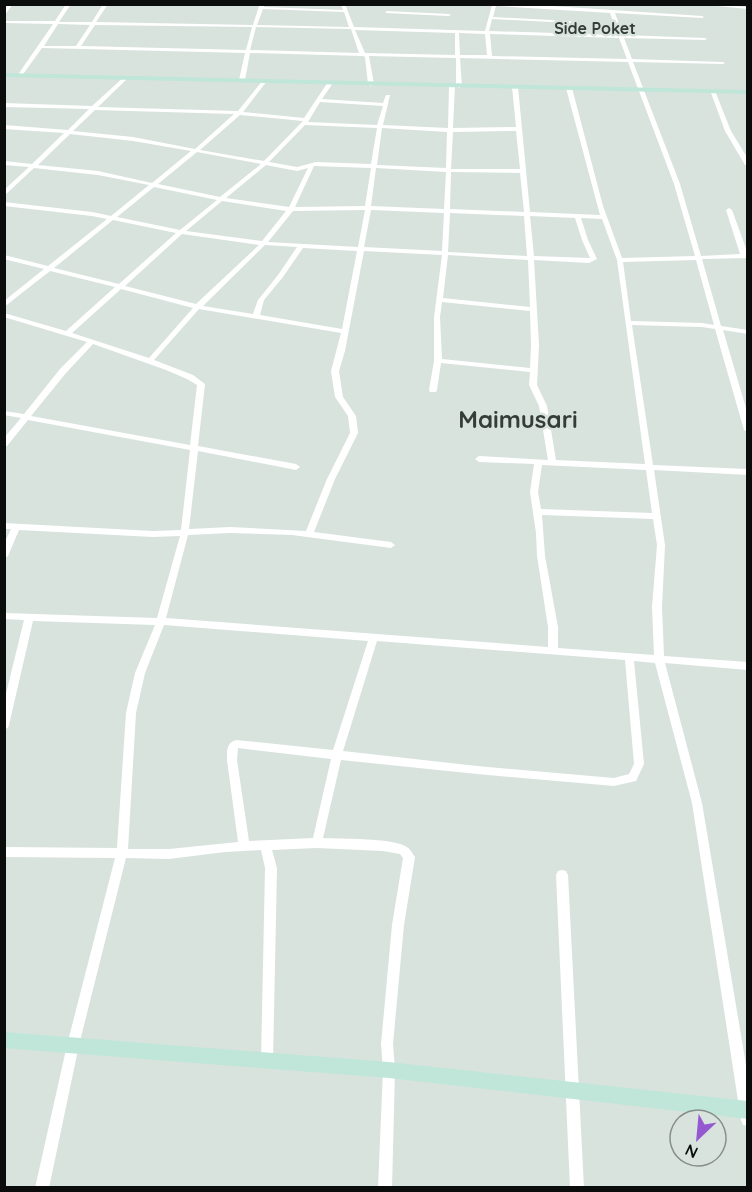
<svg xmlns="http://www.w3.org/2000/svg" width="752" height="1192" font-family="Quicksand,sans-serif">
<rect width="100%" height="100%" fill="#d8e3de"/>
<g fill="none" stroke-linecap="round" stroke-linejoin="round">
<path fill="#fff" fill-rule="evenodd" d="M8,4H13L4,16V11Z
M66,4H71L59,22H92L103,4H108L96,22L253,25L259,6L234,4H264V7L343,10L341,4H345L354,27L485,31L492,5L490,4H522L702,16L704,17L702,18L615,13L623,35L705,38L707,39L705,40L624,38L632,59L723,62L725,63L723,64L633,62L680,184L701,256L740,254L726,210L729,208L732,210L748,254V258L702,259L721,326L748,330V334L723,330L748,415V432L744,430L715,329L702,327L632,325L653,465L748,469V475L654,470L665,545L662,607L664,656L748,662V670L665,663L702,803L748,1077V1126L743,1125L741,1120L692,803L655,663L634,661L644,764L636,781L614,786L477,774L341,760L323,838C342,839 391,838 405,846C410,848 412,853 415,857L404,925L393,1044L395,1070L392,1188H378L383,1070L381,1044L392,925L403,858L400,854L383,851L317,848L272,850L277,868L273,1061L271,1065L267,1067L263,1065L261,1061L265,868L261,850L225,852L169,859L126,858L79,1045L49,1188H35L67,1045L115,858L4,857V847L117,848L126,713L135,673L155,625L33,621L9,725L8,728L4,729V702L24,620L4,619V613L157,618L180,536L153,537L19,530L8,556L4,559V544L11,529H4V523L153,531L181,530L190,450L28,420L7,446H4V438L21,418L4,415V411L24,414L60,369L87,342L4,317V313L66,331L115,287L50,271L4,307V301L44,269L4,259V255L48,266L107,219L92,216L4,206V202L92,212L111,216L149,185L98,175L34,168L4,196V190L29,167L4,165V161L32,164L64,133L4,129V125L68,130L89,109L4,107V103L92,106L125,76L127,77V79L98,107L238,111L264,79L267,81L243,112L304,118L328,82L330,81L333,83L322,99L383,103L386,95H390L383,125L448,128L449,86L452,84L455,86L453,128L516,127L512,87L515,85L518,87L530,212L600,215L566,88L569,86L572,88L603,206L622,258L695,256L674,184L628,62L460,58L462,86L459,88L456,86V58L369,56L374,84L371,86L368,84L365,57L363,56L250,53L245,80L242,82L239,80L245,53L42,48L21,77H17V76L53,24L4,23V21H55ZM496,6L610,13L618,35L489,31L492,19L570,23L572,22L570,21L493,17ZM263,9L344,12L349,27L257,25ZM58,24L90,25L76,46H44ZM95,25L252,27L246,50L81,46ZM256,27L351,29L359,53L250,50ZM355,30L455,33V55L365,53ZM459,33L485,34L487,55H460ZM490,34L619,38L627,59L492,56ZM320,102L383,106L377,125L308,122ZM95,110L234,114L195,149L133,137L73,131ZM240,115L303,121L264,161L200,150ZM305,125L377,128L371,164L316,162L297,167L269,162ZM382,128L447,132L446,168L377,165ZM516,131L520,169H451L453,132ZM70,134L133,141L191,151L152,183L98,171L38,165ZM197,152L261,164L220,197L158,184ZM266,165L297,171L308,168L289,207L226,198ZM314,166L371,168L365,206L295,207ZM376,168L446,172L444,209L371,206ZM451,172L520,173L524,212L450,209ZM154,187L217,200L180,230L117,217ZM222,201L286,211L262,241L186,231ZM365,210L358,247L268,242L293,211ZM371,210L444,213L442,251L364,247ZM450,213L524,216L527,256L448,252ZM530,216L575,218L582,240L590,258L534,256ZM581,218L602,219L617,260L645,464L556,460L547,406L537,385L539,345L534,260L589,263L597,259L588,240ZM113,220L176,233L119,284L54,268ZM182,234L259,245L196,304L125,286ZM265,245L297,247L278,275L258,300L253,314L203,306ZM303,248L357,251L342,329L260,315L264,300L283,277ZM364,251L442,255L434,317V361L429,390L430,392H436L437,390L441,363L530,372L529,385L539,406L548,460L479,456L475,459L479,462L534,464L530,492L536,533L537,556L548,627V647L166,618L188,535L230,533L292,535L391,548L395,545L391,542L314,532L335,479L358,433L356,416L343,397L339,371L345,351ZM448,255L528,260L530,307L443,298ZM696,260L714,325L702,323L631,321L623,262ZM121,289L193,308L149,358L72,333ZM442,302L530,311L531,345L530,368L442,359L440,317ZM199,309L341,333L331,371L335,397L348,416L350,433L327,479L306,531L230,527L189,529L198,451L296,470L300,467L296,464L198,446L205,384L193,375L154,360ZM93,344L166,370L187,379L197,385L190,445L31,416L66,373ZM542,465L646,470L652,513L541,509L538,492ZM542,515L653,519L657,545L652,607L654,655L558,648V627L545,556ZM164,625L368,641L333,750L236,740C226,743 227,751 227,760L238,842L169,849H128L136,713L145,673ZM377,641L625,660L634,764L629,774L614,778L477,766L343,751ZM238,748L331,759L313,838L249,841L237,760Z
M705,4L748,7V9L707,5Z
M387,11L449,14L451,15L449,16L385,13Z
M710,90L715,91L731,131L748,159V167L745,165L725,131Z
M562,870L566,871L568,875L584,1188H570L556,875L558,871Z"/>
<path fill="#bfe6d8" fill-rule="evenodd" d="M4,73L748,90V94L4,77Z
M4,1032L389,1062L748,1101V1119L389,1078L4,1048Z"/>
</g>
<g text-anchor="middle" stroke-width="5" stroke-linejoin="round" paint-order="stroke">
<g font-size="16" font-weight="bold" fill="#343d38" stroke="#d8e3de">
<text x="595" y="34">Side Poket</text>
</g>
<g font-size="24" font-weight="bold" fill="#343d38" stroke="#d8e3de">
<text x="518" y="428">Maimusari</text>
</g>
</g>
<rect width="752" height="1192" fill="none" stroke="#0a0d0c" stroke-width="12"/>
<g transform="translate(698 1138) rotate(206)"><circle r="28" fill="#d8e3de" stroke="#868d8a" stroke-width="1.5"/>
<path d="M0-4.5L10 22L0 15L-10 22Z" fill="#9459d0"/>
<text y="-9" font-size="16" font-weight="bold" text-anchor="middle" fill="#0a0d0c">N</text>
</g>
</svg>
